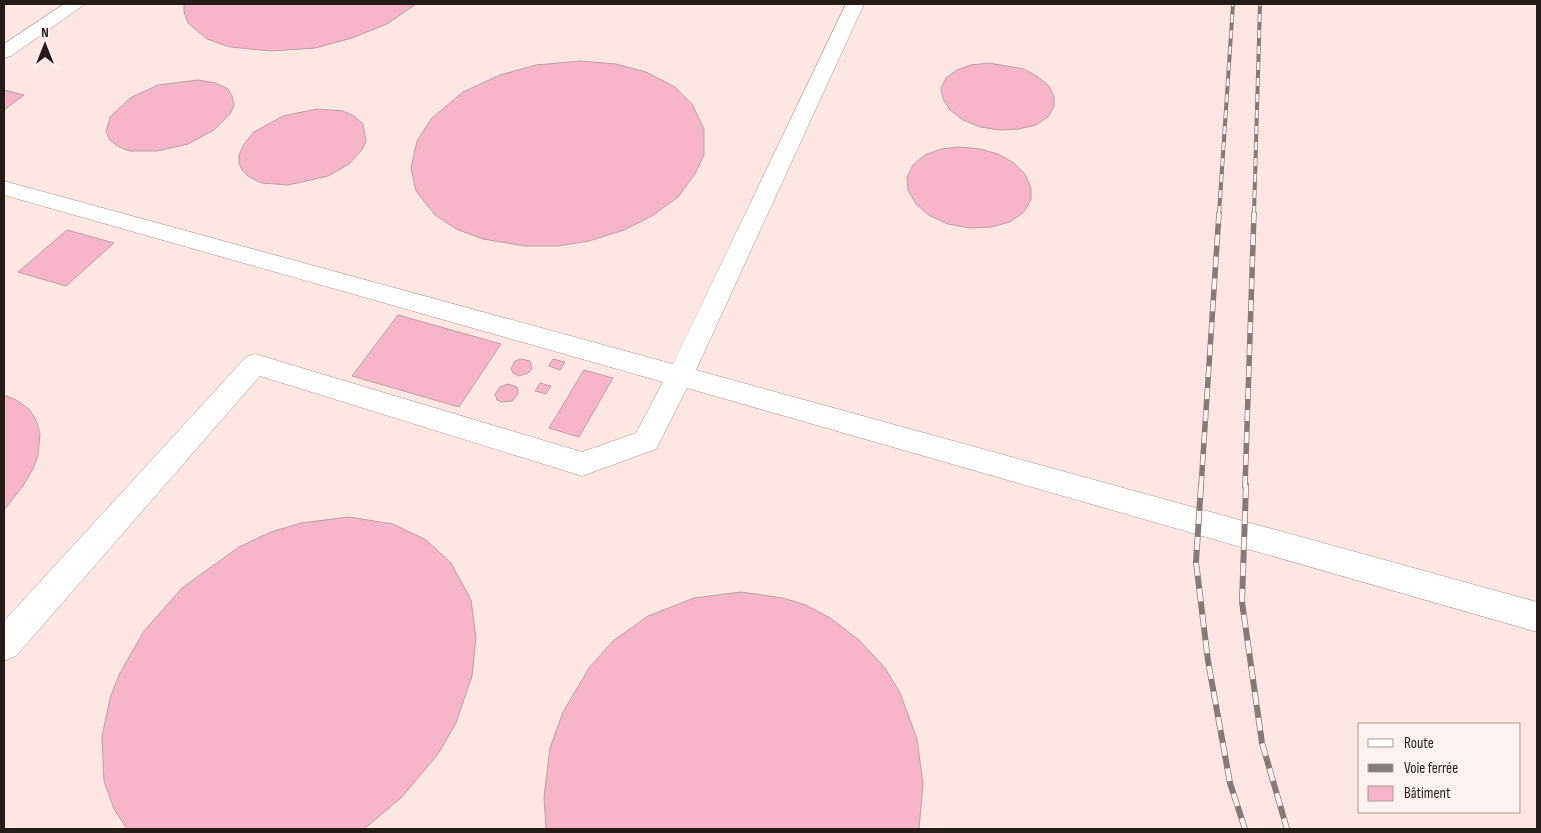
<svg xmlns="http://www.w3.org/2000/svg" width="1541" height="833" font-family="'Sofia Sans Condensed',sans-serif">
<rect width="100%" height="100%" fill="#fef2f0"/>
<path fill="#fee7e2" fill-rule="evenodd" d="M4,4H1537V829H4ZM1360,724H1520V812H1360Z"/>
<path fill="#f7b5ca" stroke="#ba9fa7" d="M184,4H416L387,24L352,38L315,48L271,51L230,47L207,39L188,23L184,12Z
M580,61L616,64L646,72L675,87L692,104L704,129V155L695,174L678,197L652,216L624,230L589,241L558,246H525L483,239L456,229L435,215L416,191L411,168L417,141L432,118L463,92L500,75L536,65Z
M989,63L1024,69L1038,77L1049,86L1054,97V107L1048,117L1036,125L1019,129L1000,130L980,127L963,120L950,110L943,99L941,88L946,78L957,70L971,65Z
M198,80L216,83L228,89L232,96L234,106L230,114L214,130L188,144L157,151H130L119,147L110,140L106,132L110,117L130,98L158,85Z
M4,90L24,95L4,110Z
M317,109L343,111L354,116L363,124L366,141L362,150L349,164L328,176L288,185L261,183L249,177L243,171L239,164V155L244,144L254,132L283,116Z
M960,147L980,149L998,154L1014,163L1025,174L1031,188V200L1024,212L1010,222L991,227L970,228L948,224L930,216L916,204L908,190L907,177L913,165L925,155L941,149Z
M67,230L114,243L66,286L18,272Z
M398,315L501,344L459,407L352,376Z
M521,359L530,361L532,369L528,373L519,376L513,373L511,369L515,361Z
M553,359L565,362L560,370L549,366Z
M584,370L613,378L579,437L549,428Z
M540,383L551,386L546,394L535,391Z
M508,384L517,387L518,394L512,401L502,402L497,400L495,394L500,387Z
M4,395L16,400L29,409L36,420L40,434L38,455L33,469L23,486L4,510Z
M349,517L393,524L426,540L451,563L471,600L476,638L472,676L456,723L438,754L401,798L364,829H127L114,809L104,781L102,736L111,695L120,673L144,631L182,588L239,547L271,532L301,523Z
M741,592L783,598L806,605L830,618L859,640L885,668L900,693L917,739L923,784L919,829H546L544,797L550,748L563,712L589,668L613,641L648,616L694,598Z"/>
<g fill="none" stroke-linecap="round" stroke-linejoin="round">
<defs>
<path id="minor" d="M64,4H85L11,56L4,58V44Z
M846,4H864L696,370L1537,602V632L687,388L656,449L582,476L260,376L16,656L4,661V621L246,357L255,354L582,452L636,433L663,382L4,195V181L673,364Z"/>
</defs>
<use href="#minor" stroke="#aa8f8a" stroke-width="1"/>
<use href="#minor" fill="#fff" fill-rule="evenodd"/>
<defs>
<path id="rail-far2" d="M1219,214L1233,4
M1254,214L1260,4"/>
<path id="rail-far1" d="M1201,487L1219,213
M1245,487L1254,213"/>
<path id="rail" d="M1201,485L1196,562L1208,661L1230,783L1245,829
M1246,485L1242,602L1262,743L1287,829"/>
</defs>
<use href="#rail-far2" stroke="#857a78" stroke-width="4"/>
<use href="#rail-far1" stroke="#857a78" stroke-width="5.5"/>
<use href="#rail" stroke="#857a78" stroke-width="6"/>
<use href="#rail-far2" stroke="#fef2f0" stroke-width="2.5" stroke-dasharray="8" stroke-linecap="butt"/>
<use href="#rail-far1" stroke="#fef2f0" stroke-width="4" stroke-dasharray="11" stroke-linecap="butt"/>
<use href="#rail" stroke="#fef2f0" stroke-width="4.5" stroke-dasharray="13" stroke-linecap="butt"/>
</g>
<rect width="1541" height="833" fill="none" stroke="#251b19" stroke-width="10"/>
<rect x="1358" y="723" width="162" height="90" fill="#fef2f0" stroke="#a79c9a"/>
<rect x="1368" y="739" width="25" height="8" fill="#ffffff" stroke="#a79c9a"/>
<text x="1404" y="748" font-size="15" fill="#251b19">Route</text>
<rect x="1368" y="764" width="25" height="8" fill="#857a78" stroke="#a79c9a"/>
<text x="1404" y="773" font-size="15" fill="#251b19">Voie ferrée</text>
<rect x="1368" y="786" width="25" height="15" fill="#f7b5ca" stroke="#a79c9a"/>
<text x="1404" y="798" font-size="15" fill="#251b19">Bâtiment</text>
<g transform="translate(45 45)" stroke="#fef2f0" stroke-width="4" paint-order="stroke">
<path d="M0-4L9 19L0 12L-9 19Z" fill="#251b19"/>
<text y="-8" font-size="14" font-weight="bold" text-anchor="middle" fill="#251b19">N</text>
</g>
</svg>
